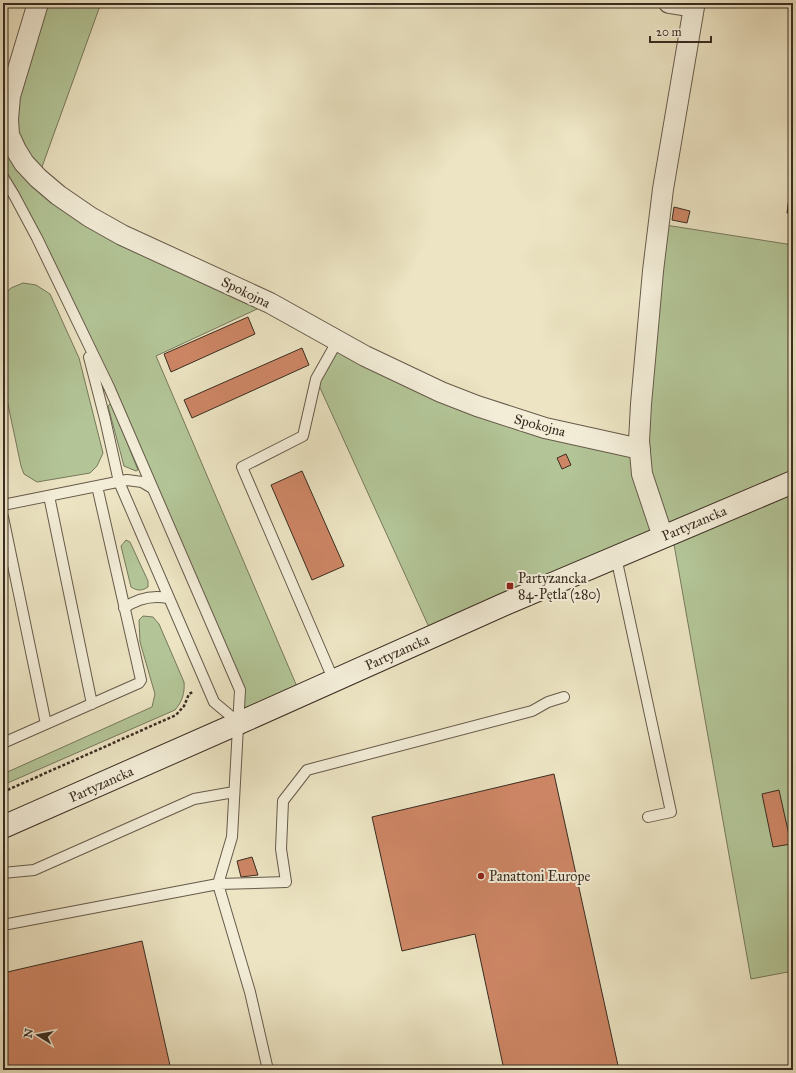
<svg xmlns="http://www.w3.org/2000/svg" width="796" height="1073" font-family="'IM FELL Great Primer',serif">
<rect width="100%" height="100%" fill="#ece4c3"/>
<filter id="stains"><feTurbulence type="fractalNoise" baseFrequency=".005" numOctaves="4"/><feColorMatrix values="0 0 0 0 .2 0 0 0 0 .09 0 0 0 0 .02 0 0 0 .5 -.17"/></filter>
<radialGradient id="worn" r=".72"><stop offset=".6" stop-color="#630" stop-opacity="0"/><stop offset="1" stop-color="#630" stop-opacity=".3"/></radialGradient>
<path fill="#b3c597" stroke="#76785c" d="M38,3H101L38,178L58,195L270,303L156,356L301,696L239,723L240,690L109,387L3,177V146L9,135Z
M659,224L793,245V971L751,979L672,533L433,636L316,379L338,340L415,380L640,449Z
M23,283L36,285L50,294L79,358L103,453L97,466L90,473L37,482L24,474L21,466L3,381V296L11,288Z
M110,404L112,405L138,470L136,471L124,466L108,406Z
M126,540L130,542L148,581V587C142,591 137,591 131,587L121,546Z
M143,616L153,617L159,624L184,682C185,693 182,702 175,710L3,785V774L152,707L155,694L140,642L139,620Z"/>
<path fill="#cd8665" stroke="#3a2c21" d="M790,189L793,190V214L787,213Z
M674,207L690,211L687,223L672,220Z
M248,317L255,334L171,372L164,354Z
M302,348L309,365L192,418L184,400Z
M566,454L571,465L562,469L557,458Z
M302,471L344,566L312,580L271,485Z
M554,774L619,1070H504L475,934L402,951L372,817Z
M779,790L791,844L773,847L762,794Z
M252,857L258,875L241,877L237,861Z
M142,941L171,1070H3V973Z"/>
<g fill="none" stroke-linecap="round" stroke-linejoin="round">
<defs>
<path id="lane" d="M3,177L14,195L37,238L109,387L240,690L232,837L218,884L250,992L268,1070
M89,357L105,419L119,482L214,702L239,723
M49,496L92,704
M3,505L127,480L142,482L152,488
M3,517L46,724
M616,557L671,812L648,817
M124,608C138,598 152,595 168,598
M334,681L242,467L303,436L316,379L338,340
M3,743L139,683L141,680L97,486
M3,873L34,870L194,799L234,792
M3,925L218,884L286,882L281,849L283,801L307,770L532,711L548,702L564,697"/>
<path id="street" d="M38,3L10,96L8,119L9,135L16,150L24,163L38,178L58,195L90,217L122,235L270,303L365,356L441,392L477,406L545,428L640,449
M663,537L642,474L639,441L641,404L653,271L663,189L694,7L669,3"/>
<path id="secondary" d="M3,827L239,723L505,604L793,482"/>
</defs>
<use href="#lane" stroke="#665a4a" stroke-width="12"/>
<use href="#street" stroke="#665a4a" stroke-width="22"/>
<use href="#secondary" stroke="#3a2c21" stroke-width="24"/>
<path stroke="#3a2c21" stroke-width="2.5" stroke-dasharray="3 2" stroke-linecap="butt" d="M3,792L176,715L184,706L189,694L193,692"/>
<use href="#lane" stroke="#f3edd8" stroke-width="10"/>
<use href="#street" stroke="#f3edd8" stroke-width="20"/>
<use href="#secondary" stroke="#f3edd8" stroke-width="22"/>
</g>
<g fill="#8f2418" stroke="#f3edd8" stroke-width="1.5">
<rect x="506" y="582" width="8" height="8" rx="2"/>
<circle cx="481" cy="876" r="4"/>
</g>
<g text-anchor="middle" stroke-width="4" stroke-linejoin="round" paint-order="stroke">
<g font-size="14" fill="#3a2c21" stroke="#f3edd8">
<text transform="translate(246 292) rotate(26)" y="5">Spokojna</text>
<text transform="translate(540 425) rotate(15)" y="5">Spokojna</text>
<text transform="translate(694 523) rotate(-23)" y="5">Partyzancka</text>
<text transform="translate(397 652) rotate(-24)" y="5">Partyzancka</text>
<text transform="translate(101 784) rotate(-24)" y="5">Partyzancka</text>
</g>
<g font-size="14" fill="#3a2c21" stroke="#f3edd8" text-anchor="start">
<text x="518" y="583">Partyzancka<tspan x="518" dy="16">84-Pętla (280)</tspan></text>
<text x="489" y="881">Panattoni Europe</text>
</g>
</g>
<rect width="796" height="1073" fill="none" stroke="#ece4c3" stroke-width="16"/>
<rect x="4" y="4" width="788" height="1065" fill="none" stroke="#3a2c21" stroke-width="2"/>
<rect x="8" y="8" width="780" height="1057" fill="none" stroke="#3a2c21"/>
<g transform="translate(38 1035) rotate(281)" stroke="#f3edd8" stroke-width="3" paint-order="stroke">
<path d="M0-3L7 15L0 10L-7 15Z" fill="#3a2c21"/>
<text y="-6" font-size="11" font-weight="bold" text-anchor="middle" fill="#3a2c21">N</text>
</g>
<path d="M650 36v6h61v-6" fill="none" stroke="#3a2c21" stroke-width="2"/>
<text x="656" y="36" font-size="12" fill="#3a2c21" stroke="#f3edd8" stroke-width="3" paint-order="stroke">20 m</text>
<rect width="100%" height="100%" filter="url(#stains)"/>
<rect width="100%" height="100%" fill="url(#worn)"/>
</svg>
